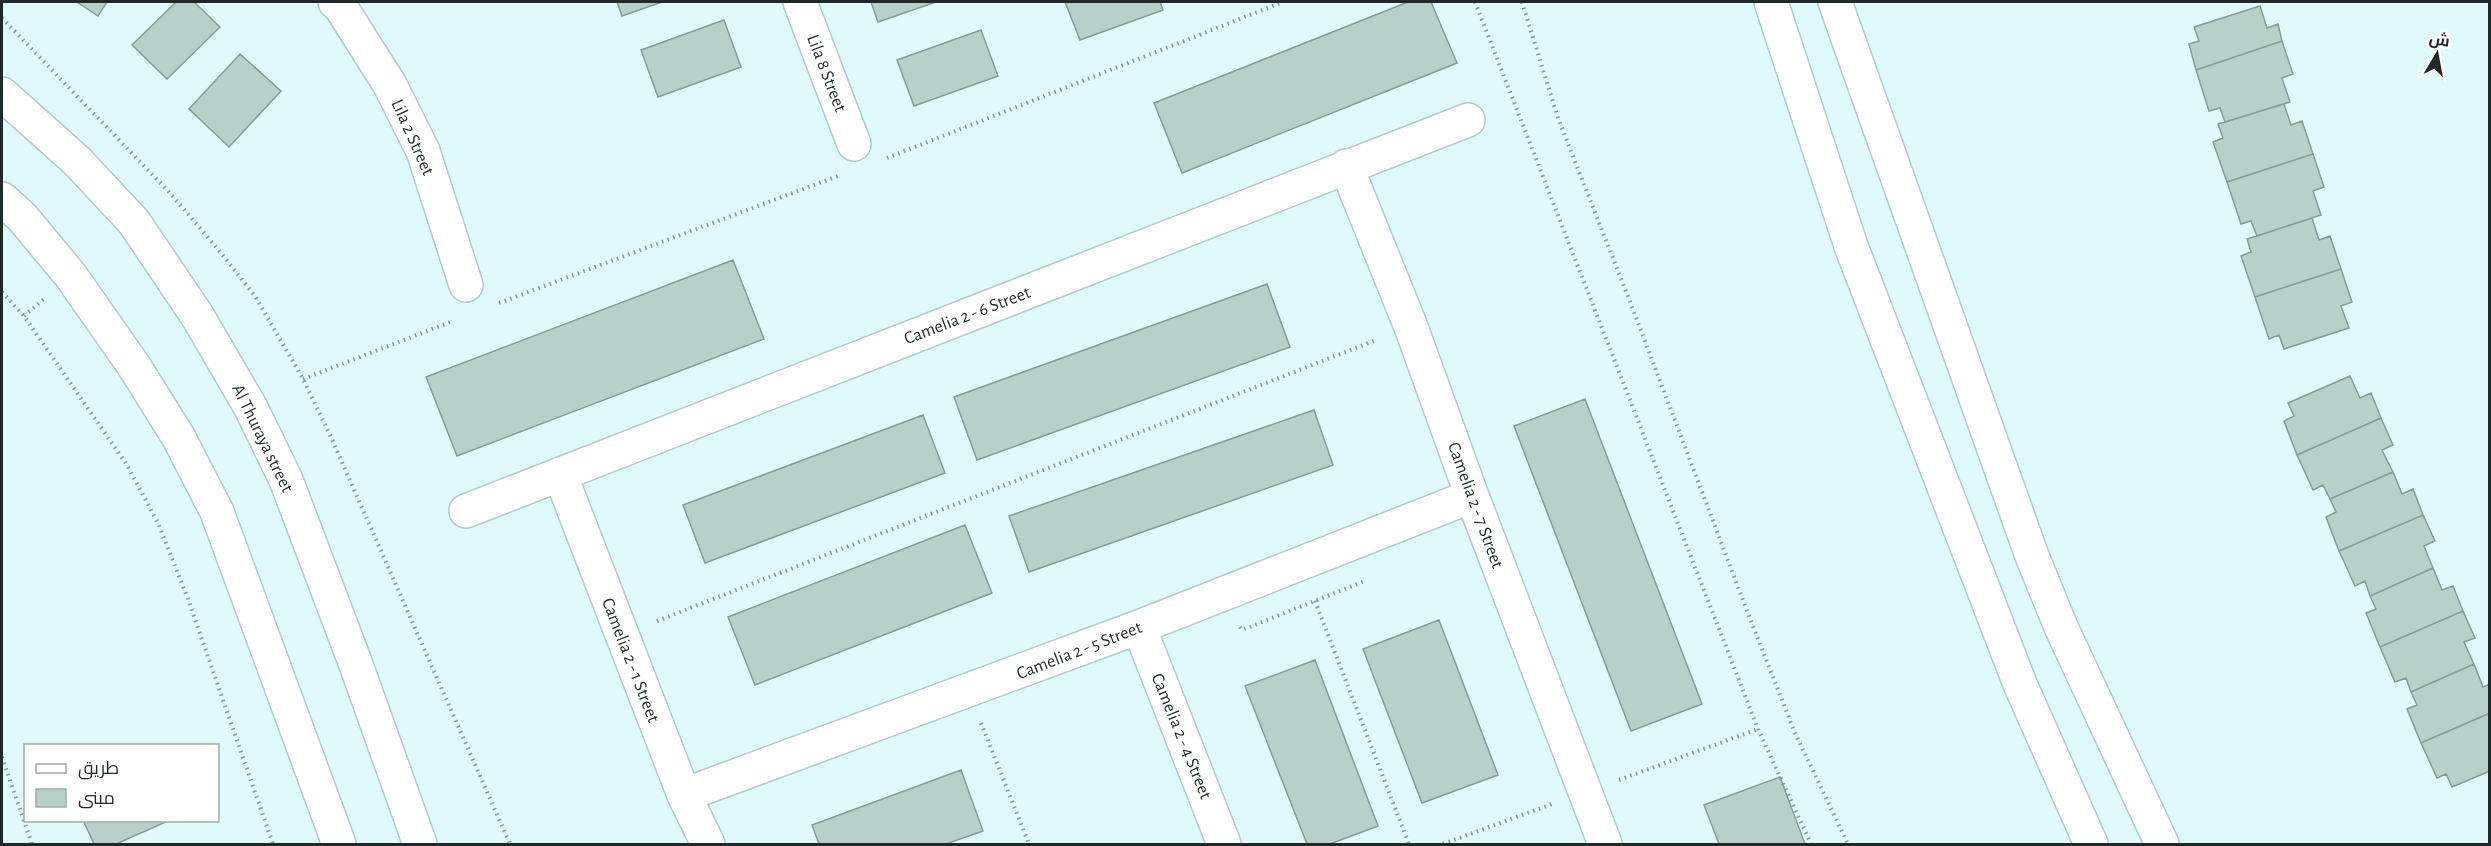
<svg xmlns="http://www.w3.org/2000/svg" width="2491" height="846" font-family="'Alegreya Sans',Cairo,sans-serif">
<rect width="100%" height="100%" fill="#e0fafb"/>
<path fill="#b8d0ca" stroke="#859c96" stroke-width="1.5" d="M77,2H107L98,16Z
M176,2H194L220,27L167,79L132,45Z
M617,2H662L622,16Z
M871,2H936L878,22Z
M1065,2H1160L1163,10L1080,40Z
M1408,2H1431L1457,63L1182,173L1154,103Z
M2260,6L2267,28L2278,24L2282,41L2196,70L2189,44L2199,41L2194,27Z
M724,20L741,67L658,97L641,50Z
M981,30L998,76L914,106L897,60Z
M2282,41L2293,74L2282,78L2290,102L2225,122L2220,108L2209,111L2196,70Z
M240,54L281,91L229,147L189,109Z
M2284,104L2291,125L2302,121L2313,154L2227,182L2213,142L2223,138L2218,124Z
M2313,154L2324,187L2313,191L2321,215L2257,236L2251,221L2241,224L2227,182Z
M2312,218L2319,240L2330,236L2341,269L2255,297L2241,256L2251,252L2247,239Z
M733,260L764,339L457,456L426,377Z
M2341,269L2352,302L2341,306L2349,328L2284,349L2279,335L2269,339L2255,297Z
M1267,284L1290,347L977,460L954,397Z
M2350,376L2360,398L2371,393L2381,418L2297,455L2284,421L2294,416L2288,403Z
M1585,399L1702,704L1631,731L1514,426Z
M1314,410L1333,465L1029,572L1009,516Z
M923,415L945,473L705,563L683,505Z
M2381,418L2393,445L2382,450L2393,472L2330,499L2323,485L2313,490L2297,455Z
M2393,472L2402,494L2413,489L2423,515L2339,551L2326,517L2336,512L2330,499Z
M2423,515L2435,541L2424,546L2433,568L2370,596L2365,581L2355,586L2339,551Z
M965,525L992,593L755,685L728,617Z
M2433,568L2442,590L2453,586L2463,611L2380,647L2366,613L2376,609L2370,596Z
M2463,611L2475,638L2464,642L2474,664L2411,692L2406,678L2395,682L2380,647Z
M1439,620L1498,775L1422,803L1363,649Z
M1315,660L1378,826L1330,844H1307L1245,686Z
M2474,664L2483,687L2490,684V713L2421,743L2407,709L2417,705L2411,692Z
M2490,713V771L2452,787L2446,774L2437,778L2421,743Z
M961,770L983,831L946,844H819L812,825Z
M1780,777L1805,844H1719L1704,805Z
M83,820H165L166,822L116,844H94Z"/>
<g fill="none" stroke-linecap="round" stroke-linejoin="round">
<defs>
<path id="minor" d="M335,2L340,6L390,85L423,151L466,285
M800,2L854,144
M1346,166L1411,327L1472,496L1605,844
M560,474L684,795L708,844
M466,511L1468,120
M1139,627L1224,844
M684,795L1139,627L1472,496"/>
<path id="tertiary" d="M1771,2L1851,246L2020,684L2091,844
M1835,2L2032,556L2061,627L2162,844
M2,94L77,161L134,222L198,317L251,408L286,480L355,662L420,844
M2,199L22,217L71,276L134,366L179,438L217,512L339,844"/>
</defs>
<use href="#minor" stroke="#b2cacc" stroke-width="36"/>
<use href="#tertiary" stroke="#b2cacc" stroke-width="36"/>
<path stroke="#859798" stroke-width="4" stroke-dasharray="1.5 4.5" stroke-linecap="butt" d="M1475,2L1758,729L1811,844
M1522,2L1558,118L1629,299L1749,616L1795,733L1848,844
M2,18L169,192L217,248L255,296L303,379L330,435L510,844
M887,158L1283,2
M2,292L24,316L127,465L158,523L188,599L273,844
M499,303L838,176
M24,316L44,299
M303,379L453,321
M1315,601L1409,844
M657,621L1376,340
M1240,627L1242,630L1365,581
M981,723L1029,844
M2,757L32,844
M1619,780L1758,729
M1443,844L1552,804"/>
<use href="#minor" stroke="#fff" stroke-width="33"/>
<use href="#tertiary" stroke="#fff" stroke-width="33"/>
</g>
<g text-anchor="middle" stroke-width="4.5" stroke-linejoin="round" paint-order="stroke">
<g font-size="18" fill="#1f2929" stroke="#fff">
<text transform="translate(827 73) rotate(69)" y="6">Lila 8 Street</text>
<text transform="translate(413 137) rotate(66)" y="6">Lila 2 Street</text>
<text transform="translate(967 315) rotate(-21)" y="6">Camelia 2 - 6 Street</text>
<text transform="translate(263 438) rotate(64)" y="6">Al Thuraya street</text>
<text transform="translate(1476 505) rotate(70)" y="6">Camelia 2 - 7 Street</text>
<text transform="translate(1079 650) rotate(-21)" y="6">Camelia 2 - 5 Street</text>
<text transform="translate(631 660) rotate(69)" y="6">Camelia 2 - 1 Street</text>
<text transform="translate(1182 736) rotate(68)" y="6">Camelia 2 - 4 Street</text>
</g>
</g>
<rect width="2491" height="846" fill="none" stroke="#1f2929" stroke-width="6"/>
<rect x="24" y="744" width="195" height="78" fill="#ffffff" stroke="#a5a9a9" stroke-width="1.5"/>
<rect x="36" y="764" width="30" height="9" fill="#ffffff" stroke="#a5a9a9" stroke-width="1.5"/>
<text x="78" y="774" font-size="18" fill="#1f2929">طريق</text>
<rect x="36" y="789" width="30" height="18" fill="#b8d0ca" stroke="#a5a9a9" stroke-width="1.5"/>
<text x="78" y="804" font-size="18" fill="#1f2929">مبنى</text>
<g transform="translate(2437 54) rotate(10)" stroke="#ffffff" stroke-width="4.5" paint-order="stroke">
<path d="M0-4.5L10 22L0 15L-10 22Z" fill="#1f2929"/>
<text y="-9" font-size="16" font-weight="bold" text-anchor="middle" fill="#1f2929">ش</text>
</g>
</svg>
